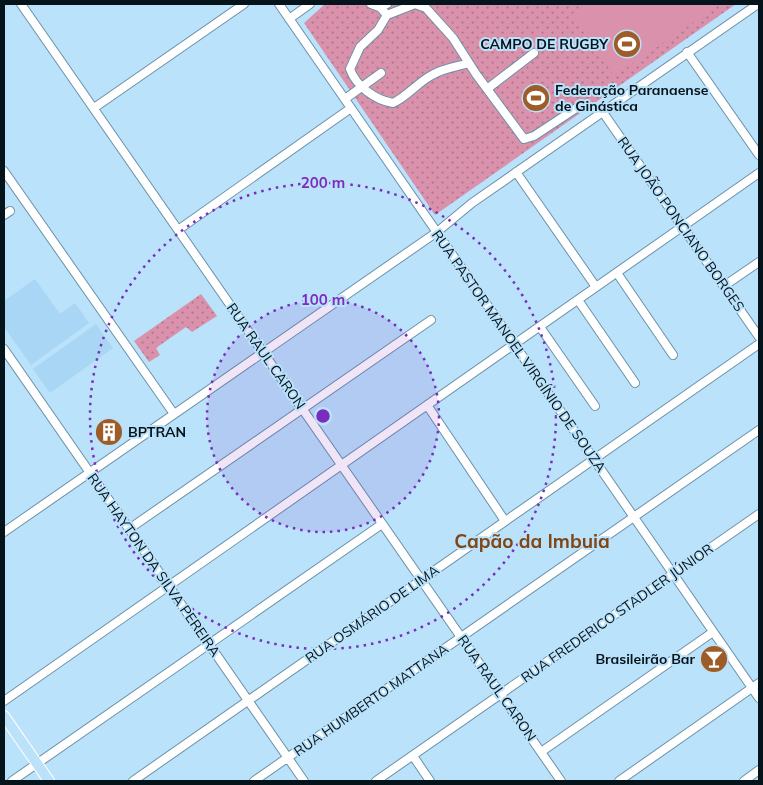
<svg xmlns="http://www.w3.org/2000/svg" width="763" height="785" font-family="Mulish,sans-serif">
<defs>
<pattern id="grass-dots" width="8" height="8" patternUnits="userSpaceOnUse" patternTransform="scale(1.25)"><rect width="8" height="8" fill="#da92ac"/><path d="M2 2h.1M6 6h.1" fill="none" stroke="#af768b" stroke-width="1.8" stroke-linecap="round"/></pattern>
</defs>
<rect width="100%" height="100%" fill="#bae2fa"/>
<path fill="#a8d6f4" d="M35,279L60,314L75,303L89,323L31,365L4,327V301Z
M96,324L113,348L50,393L33,369Z"/>
<path fill="url(#grass-dots)" d="M325,4H367L385,8L393,4H736L435,215L304,23Z
M201,294L217,316L192,332L186,327L156,348L160,355L149,362L134,341Z"/>
<path fill="#da92ac" d="M585,4H721L614,76L573,13Z"/>
<g fill="none" stroke-linecap="round" stroke-linejoin="round">
<defs>
<path id="minor" d="M21,4L561,781
M279,4L759,698
M371,4L379,7L387,4
M380,7L387,15L415,4L426,8L453,38L476,74L524,139L534,136L578,107
M387,15L378,30L360,47L350,69C356,86 375,100 393,103C408,96 417,83 432,75C444,68 456,67 469,63
M289,19L310,4
M687,52L759,155
M487,89L534,53
M345,99L381,73
M94,108L244,4
M602,111L759,337
M4,171L174,414
M516,172L596,287
M4,215L10,211
M178,230L351,108
M617,273L673,355
M724,286L759,262
M578,300L635,383
M540,327L595,406
M4,349L304,781
M427,405L505,521
M129,529L431,320
M4,532L437,232L472,203L758,4
M4,701L759,173
M541,752L713,632
M413,756L430,781
M12,781L382,524
M133,781L759,344
M254,781L759,430
M376,781L759,514
M619,781L759,683
M744,781L759,770"/>
<path id="major" d="M4,716L49,781"/>
</defs>
<use href="#minor" stroke="#6c91a8" stroke-width="10"/>
<use href="#major" stroke="#fff" stroke-width="12"/>
<use href="#minor" stroke="#fff" stroke-width="8"/>
<use href="#major" stroke="#bce2f9" stroke-width="10"/>
</g>
<circle cx="323" cy="416" r="116" fill="#7b2cbf" fill-opacity=".12"/>
<g fill="none" stroke="#7b2cbf" stroke-width="2.5" stroke-dasharray="2.5 5">
<circle cx="323" cy="416" r="116"/>
<circle cx="323" cy="416" r="233"/>
</g>
<defs>
<symbol id="stadium-disc" viewBox="-11 -11 22 22"><circle r="9.5" fill="#9d5c28" stroke="#bae2fa"/><path d="M0-5a6.5 5 0 1 0 0 10a6.5 5 0 1 0 0-10ZM-3.5-1.8h7v3.6h-7Z" fill="#fff"/></symbol>
<symbol id="building-disc" viewBox="-11 -11 22 22"><circle r="9.5" fill="#9d5c28" stroke="#bae2fa"/><path d="M-4-6H4V6H1V3H-1V6H-4ZM-2.5-4.3h1.7v1.8h-1.7ZM.8-4.3h1.7v1.8H.8ZM-2.5-1h1.7V.8h-1.7ZM.8-1h1.7V.8H.8Z" fill="#fff"/></symbol>
<symbol id="bar-disc" viewBox="-11 -11 22 22"><circle r="9.5" fill="#9d5c28" stroke="#bae2fa"/><path d="M-6-5H6L.8 .8V4.5H3.5V6h-7V4.5H-.8V.8Z" fill="#fff"/></symbol>
</defs>
<g fill-rule="evenodd">
<use href="#stadium-disc" x="611" y="28" width="32" height="32"/>
<use href="#stadium-disc" x="520" y="82" width="32" height="32"/>
<use href="#building-disc" x="93" y="416" width="32" height="32"/>
<use href="#bar-disc" x="698" y="643" width="32" height="32"/>
</g>
<g text-anchor="middle" stroke-width="4" stroke-linejoin="round" paint-order="stroke">
<g font-size="14" font-weight="bold" fill="#05131b" stroke="#bae2fa" text-anchor="end">
<text x="608" y="49">CAMPO DE RUGBY</text>
<text x="555" y="95" text-anchor="start">Federação Paranaense<tspan x="555" dy="16">de Ginástica</tspan></text>
<text x="128" y="437" text-anchor="start">BPTRAN</text>
<text x="695" y="664">Brasileirão Bar</text>
</g>
<g font-size="14" fill="#05131b" stroke="#bae2fa">
<text transform="translate(681 224) rotate(55)" y="5">RUA JOÃO PONCIANO BORGES</text>
<text transform="translate(519 351) rotate(55)" y="5">RUA PASTOR MANOEL VIRGÍNIO DE SOUZA</text>
<text transform="translate(266 356) rotate(55)" y="5">RUA RAUL CARON</text>
<text transform="translate(154 565) rotate(55)" y="5">RUA HAYTON DA SILVA PEREIRA</text>
<text transform="translate(617 613) rotate(-35)" y="5">RUA FREDERICO STADLER JÚNIOR</text>
<text transform="translate(372 614) rotate(-35)" y="5">RUA OSMÁRIO DE LIMA</text>
<text transform="translate(497 688) rotate(55)" y="5">RUA RAUL CARON</text>
<text transform="translate(371 700) rotate(-35)" y="5">RUA HUMBERTO MATTANA</text>
</g>
<g font-size="19" font-weight="bold" fill="#814615" stroke="#bae2fa">
<text x="532" y="548">Capão da Imbuia</text>
</g>
</g>
<circle cx="323" cy="416" r="8" fill="#7b2cbf" stroke="#bae2fa" stroke-width="2.5"/>
<g font-size="15" text-anchor="middle" font-weight="bold" fill="#7b2cbf" stroke="#bae2fa" stroke-width="4" stroke-linejoin="round" paint-order="stroke">
<text x="323" y="188">200 m</text>
<text x="323" y="305">100 m</text>
</g>
<rect width="763" height="785" fill="none" stroke="#05131b" stroke-width="10"/>
</svg>
